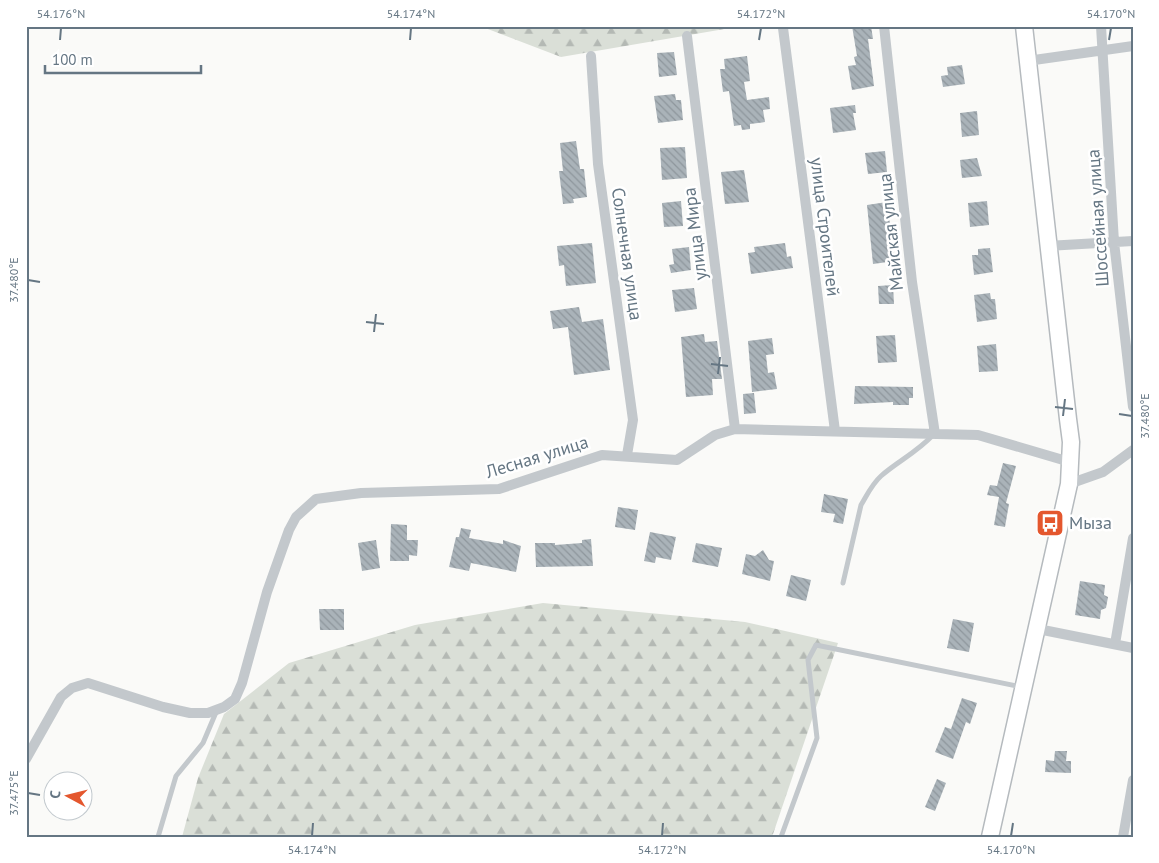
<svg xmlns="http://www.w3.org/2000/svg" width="1159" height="863" font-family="'PT Sans',sans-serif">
<defs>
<pattern id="forest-firs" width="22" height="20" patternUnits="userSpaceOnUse" patternTransform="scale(1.25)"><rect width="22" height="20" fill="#dadfd7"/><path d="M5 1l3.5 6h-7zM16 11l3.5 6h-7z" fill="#b4b9b4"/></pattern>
<pattern id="building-back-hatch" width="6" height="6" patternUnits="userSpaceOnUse" patternTransform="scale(1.25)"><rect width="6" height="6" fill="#aab3b9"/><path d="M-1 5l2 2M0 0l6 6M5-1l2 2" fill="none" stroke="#8e969c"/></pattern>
</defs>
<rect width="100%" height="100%" fill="#fafaf8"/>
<path fill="url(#forest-firs)" d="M480,26H742L561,57Z
M543,603L745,622L838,643L772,837H182L198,778L224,714L289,663L415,625Z"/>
<path fill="url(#building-back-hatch)" d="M852,26H871L873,39H868L874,86L852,90L848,66L856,65L854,57L857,56Z
M674,52L677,75L659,77L657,53Z
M747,56L750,81L744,82L747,100L769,97L770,109L763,110L765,122L750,124V129L742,130L741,125L734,126L729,91L723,92L720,69H725L724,59Z
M962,65L965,84L943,87L941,76L948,75L947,67Z
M675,94L676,100H681L683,120L658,123L654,96Z
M855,105L856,113H853L856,130L833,133L830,108Z
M977,111L979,135L962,137L960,113Z
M576,141L580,169H584L587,197L573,199L574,203L563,204L559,171H563L560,143Z
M685,147L687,178L662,180L660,148Z
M885,151L887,172L868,174L865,153Z
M977,158L982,176L962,178L960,160Z
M744,170L749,202L725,204L721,172Z
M681,201L683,226L664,227L662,203Z
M987,201L989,225L970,227L968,203Z
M887,202L895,261L873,264L867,205Z
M592,243L596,283L566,286L564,265L559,266L557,246Z
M785,243L787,257L791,256L793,268L751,274L748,253L755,252L754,247Z
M689,247L691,270L671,273L669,265L674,264L672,249Z
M990,248L993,272L974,275L972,255H978V249Z
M893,285L894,304H879L878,286Z
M694,288L697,309L675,312L672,290Z
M990,293L991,299H995L997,319L977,322L974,295Z
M579,307L582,322L603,319L610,370L574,375L568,327L553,329L550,311Z
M704,334L705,342L717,341L722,379H712L713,395L686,397L681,337Z
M895,335L897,362L878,363L876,336Z
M772,338L774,354L766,355L768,373L774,372L777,389L752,392L748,341Z
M996,344L998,371L979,372L977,346Z
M855,386L913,387V398H909V405H893V402L854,404Z
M754,393L756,413L744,414L743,394Z
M1003,463L1016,466L1006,503L1009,504L1005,527L994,525L999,497L987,495L990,485L997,486Z
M824,494L848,499L843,524L833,522L835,514L821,512Z
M618,507L638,510L635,530L615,527Z
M391,524L407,525V540H418L417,556L409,555V561H390Z
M461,528L471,530L469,538L503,544V540L521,546L516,572L471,563L469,571L449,567L456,537H459Z
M650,532L676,537L671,560L656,557L655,563L644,561Z
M591,539L593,566L536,567L535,543H555V545L582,543V540Z
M376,540L380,568L362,571L358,543Z
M696,543L722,548L718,567L692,562Z
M763,550L769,560L774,561L770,581L742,574L746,554L755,556Z
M791,575L811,580L806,601L786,596Z
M1080,581L1105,585L1104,595L1108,597L1106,608L1101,610L1100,619L1075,615Z
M319,609H344V630H320Z
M953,619L974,623L969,652L947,648Z
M962,698L977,703L970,724L966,722L953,759L935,752L945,727L951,729Z
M1055,751H1067L1066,761H1071V773L1045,772L1046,760L1054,761Z
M937,779L946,783L935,811L925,807Z"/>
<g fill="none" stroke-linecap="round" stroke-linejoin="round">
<defs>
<path id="primary" d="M990,837L1069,484L1071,442L1068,419L1024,26"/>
</defs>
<use href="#primary" stroke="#b5babe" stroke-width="19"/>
<path stroke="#c3c8cc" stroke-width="5" d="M843,583L861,505C867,495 872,484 881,476C898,461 916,453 933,435
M158,837L176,776L203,743L217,710
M781,837L817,738L808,660L816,645L1022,687"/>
<path stroke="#c3c8cc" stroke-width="10" d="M884,26L912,282L935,434
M1101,26L1114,242L1133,407
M783,28L835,431
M687,36L735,429
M591,56L598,164L633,420L627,455
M1027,61L1133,46
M1047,246L1133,241
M1069,484L1103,472L1133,450
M1038,629L1133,648
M1115,644L1133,538
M26,759L61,697L72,688L88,683L163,707L190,713H208L224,707L235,699L242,683L267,592L289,530L296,517L316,499L361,493L499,489L602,455L677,460L715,435L735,429L978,435L1070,462
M1123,837L1133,780"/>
<use href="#primary" stroke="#fff" stroke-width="16"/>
</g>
<path fill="none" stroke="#657683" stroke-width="2" d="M60,40L61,28M410,40L411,28M759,40L761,28M1109,40L1111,28M28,280L40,282M366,322L384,324M374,332L376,314M711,364L728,366M718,374L720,357M1055,407L1073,409M1119,414L1132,416M1063,416L1065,399M28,793L40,795M312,836L313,823M662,836L663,823M1011,836L1013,823"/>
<defs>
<symbol id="bus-square" viewBox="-11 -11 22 22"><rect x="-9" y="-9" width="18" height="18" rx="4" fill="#e4572e" stroke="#fff"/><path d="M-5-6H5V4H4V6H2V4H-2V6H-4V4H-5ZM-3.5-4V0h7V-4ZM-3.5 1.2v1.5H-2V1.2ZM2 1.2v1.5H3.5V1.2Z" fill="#fff"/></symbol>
</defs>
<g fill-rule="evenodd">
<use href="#bus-square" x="1034" y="507" width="32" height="32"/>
</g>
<g text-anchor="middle" stroke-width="5" stroke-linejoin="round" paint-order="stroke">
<g font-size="18" fill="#657683" stroke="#fff">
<text transform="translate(1098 218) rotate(-94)" y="6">Шоссейная улица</text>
<text transform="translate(825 227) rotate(83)" y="6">улица Строителей</text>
<text transform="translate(891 232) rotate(-96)" y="6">Майская улица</text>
<text transform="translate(695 234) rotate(-97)" y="6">улица Мира</text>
<text transform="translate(627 254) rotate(82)" y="6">Солнечная улица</text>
<text transform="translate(537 457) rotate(-17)" y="6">Лесная улица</text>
</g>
<g font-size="18" fill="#657683" stroke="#fff" text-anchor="start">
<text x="1069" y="529">Мыза</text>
</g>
</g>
<rect width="1159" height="863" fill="none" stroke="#ffffff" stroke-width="55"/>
<g transform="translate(68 796) rotate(277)"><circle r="24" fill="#ffffff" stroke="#c1c8cd"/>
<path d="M0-4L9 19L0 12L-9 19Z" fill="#e4572e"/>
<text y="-8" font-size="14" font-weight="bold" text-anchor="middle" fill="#657683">С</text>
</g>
<path d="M45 65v8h156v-8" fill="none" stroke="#657683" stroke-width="2.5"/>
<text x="52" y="65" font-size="15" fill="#657683" stroke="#ffffff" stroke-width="4" paint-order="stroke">100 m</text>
<rect x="28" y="28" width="1104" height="808" fill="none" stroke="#657683" stroke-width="2"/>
<g font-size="12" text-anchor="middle" fill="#657683">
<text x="61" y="18">54.176°N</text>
<text x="411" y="18">54.174°N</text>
<text x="761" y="18">54.172°N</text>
<text x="1111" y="18">54.170°N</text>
<text transform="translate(14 280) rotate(-90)" y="4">37.480°E</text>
<text transform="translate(1145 416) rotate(-90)" y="4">37.480°E</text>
<text transform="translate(14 793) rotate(-90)" y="4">37.475°E</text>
<text x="312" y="854">54.174°N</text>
<text x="662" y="854">54.172°N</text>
<text x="1011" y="854">54.170°N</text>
</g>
</svg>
